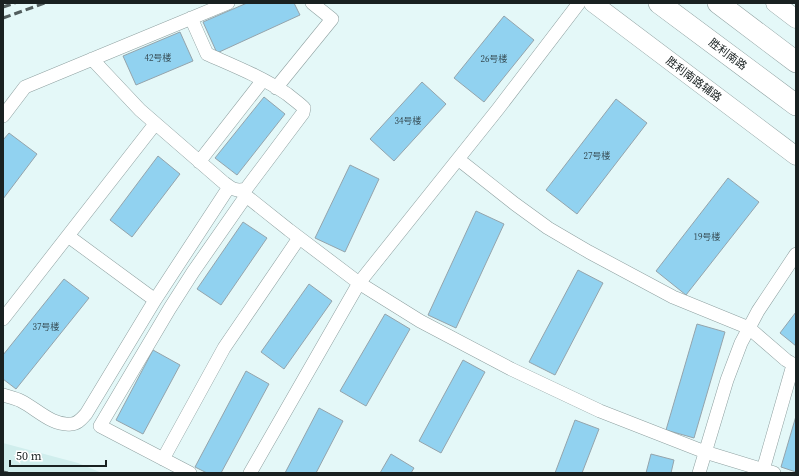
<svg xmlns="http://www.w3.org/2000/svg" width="799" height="476" font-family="'Source Serif 4','Noto Sans SC',serif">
<rect width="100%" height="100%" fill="#e4f8f8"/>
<path fill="#d0eeed" d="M3,443L78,463L102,473H3Z"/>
<path fill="#91d2f0" stroke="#94a4ac" d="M247,3H294L300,15L217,53L203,22Z
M504,16L534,40L484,102L454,78Z
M180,32L193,61L136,85L123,56Z
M422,82L446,104L394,161L370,139Z
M264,97L285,114L237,175L215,158Z
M616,99L647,123L577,214L546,190Z
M9,133L37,154L3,199V140Z
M158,156L180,174L132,237L110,220Z
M350,165L379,179L345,252L315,238Z
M728,178L759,202L686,295L656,271Z
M476,211L504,224L456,328L428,315Z
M243,222L267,238L221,305L197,289Z
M578,270L603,283L555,375L529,362Z
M64,279L89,298L16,389L3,379V355Z
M309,284L332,301L284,369L261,352Z
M796,312V346L780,333Z
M385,314L410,329L366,406L340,391Z
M697,324L725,332L694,438L666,430Z
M153,350L180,365L143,434L116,420Z
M463,360L485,372L441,453L419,441Z
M246,371L269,384L221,473H207L195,467Z
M319,408L343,421L316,473H285Z
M796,416V472L781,467Z
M575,420L599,429L582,473H555Z
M391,454L414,468L411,473H380Z
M651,454L674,460L671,473H646Z"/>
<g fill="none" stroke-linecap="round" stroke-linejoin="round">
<defs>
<path id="minor" d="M92,59L140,110L223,182C231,188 235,192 246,189L303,113L304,108C299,103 293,99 287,94C262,77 234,66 207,54L191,18
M276,88L332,19L312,3
M3,116L25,87L228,3
M458,159L515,204L548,228L589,252L673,297L749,328L786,360L796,366
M199,162L263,80
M240,191L289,230L359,283L498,109L579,3
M68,236L155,300
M3,319L155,124
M3,395C9,397 15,398 21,401C37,409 52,426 71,424C78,424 82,418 86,414L155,300L229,187
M163,459L224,348L299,238
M763,470L793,365
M190,473L100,426L170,308L193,272L246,196
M250,473L359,283L420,321L511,369L600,411L705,452L774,473
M699,473L727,380L741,343L758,311L796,254"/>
<path id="secondary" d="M593,3L796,156
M775,3L796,19"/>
<path id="trunk" d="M659,3L796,105
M718,3L796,62"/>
</defs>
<use href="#minor" stroke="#8ea0a0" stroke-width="14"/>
<use href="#secondary" stroke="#8ea0a0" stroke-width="19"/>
<use href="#trunk" stroke="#8ea0a0" stroke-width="22"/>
<use href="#minor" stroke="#fff" stroke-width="13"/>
<use href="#secondary" stroke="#fff" stroke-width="18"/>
<use href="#trunk" stroke="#fff" stroke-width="21"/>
<path stroke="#515d5d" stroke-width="3" stroke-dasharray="8 4" stroke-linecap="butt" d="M3,7L15,3
M3,18L45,3
M3,472L8,473"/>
</g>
<g text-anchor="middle" stroke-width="4" stroke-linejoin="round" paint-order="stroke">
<g font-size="9" fill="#374d55">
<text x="158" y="61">42号楼</text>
<text x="494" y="62">26号楼</text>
<text x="408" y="124">34号楼</text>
<text x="597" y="159">27号楼</text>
<text x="707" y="240">19号楼</text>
<text x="46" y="330">37号楼</text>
</g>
<g font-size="11" fill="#192121" stroke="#fff">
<text transform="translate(728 54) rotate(37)" y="4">胜利南路</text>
<text transform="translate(694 79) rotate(37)" y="4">胜利南路辅路</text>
</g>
</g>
<rect width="799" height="476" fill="none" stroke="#192121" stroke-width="8"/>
<path d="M10 460v6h96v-6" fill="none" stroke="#192121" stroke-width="2"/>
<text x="16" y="460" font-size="12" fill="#192121" stroke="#ffffff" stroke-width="3" paint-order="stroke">50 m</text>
</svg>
